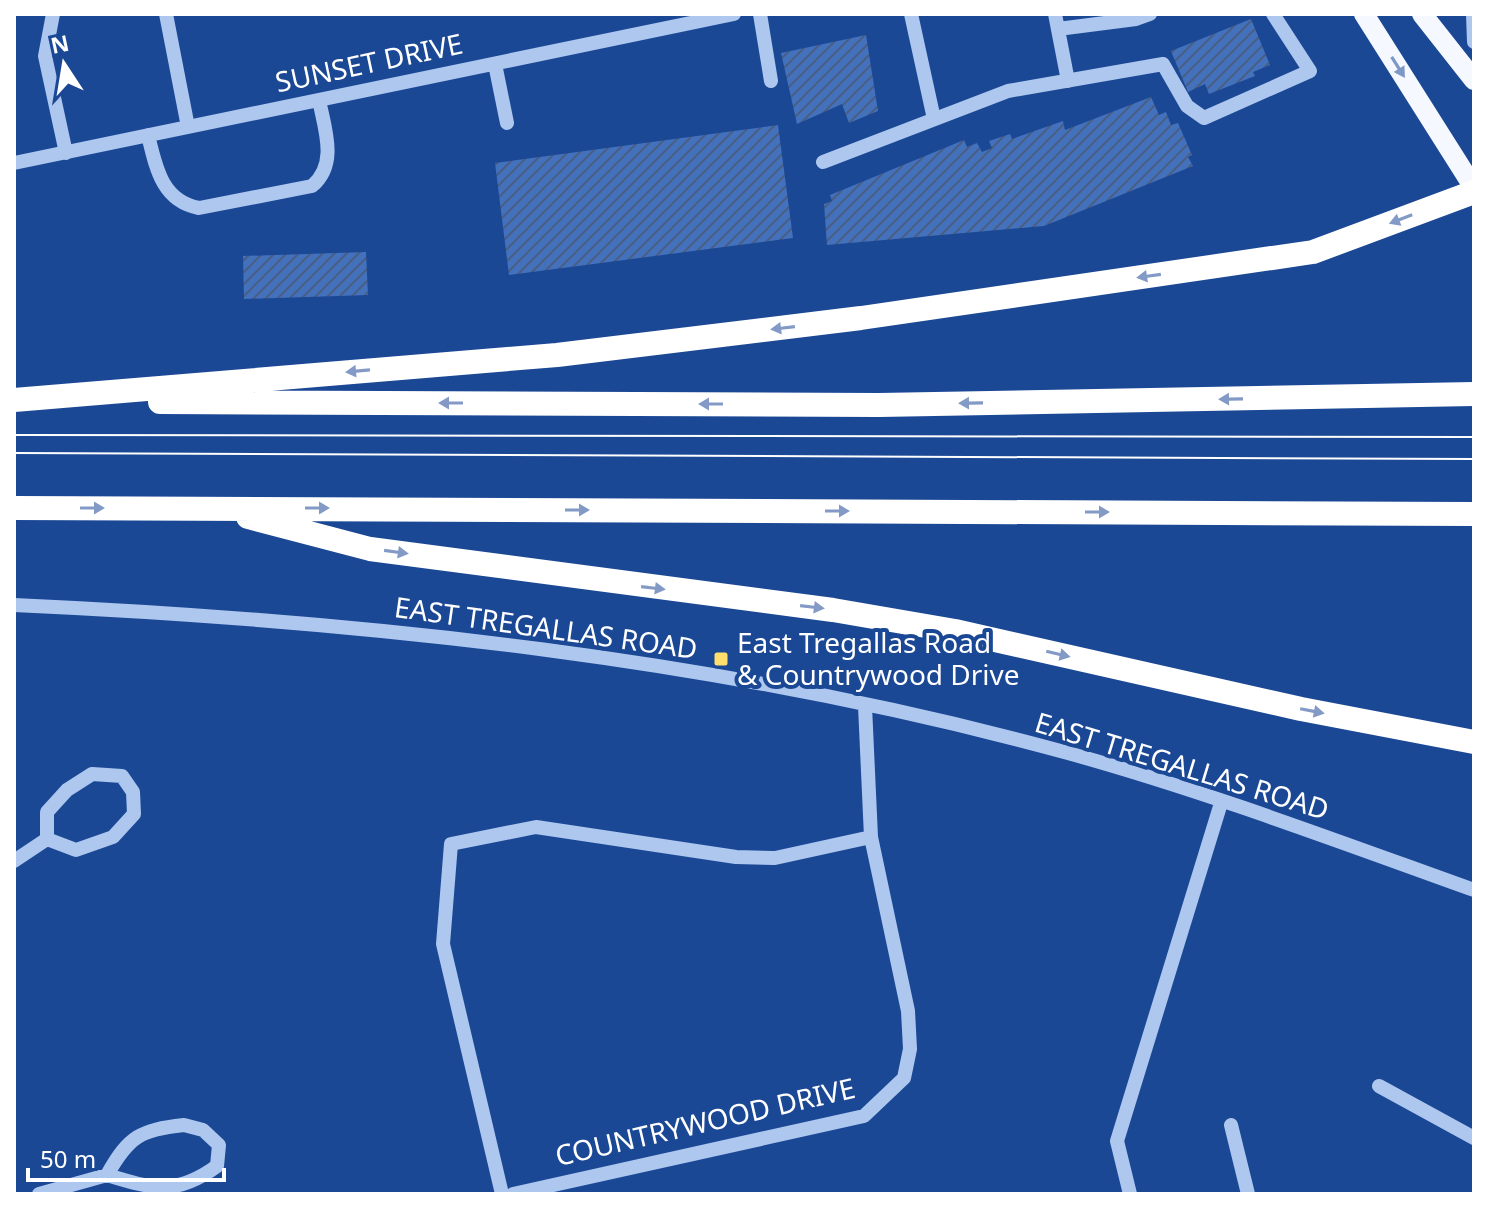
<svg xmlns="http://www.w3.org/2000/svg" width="1488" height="1208" font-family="'Noto Sans',sans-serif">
<defs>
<pattern id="building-hatch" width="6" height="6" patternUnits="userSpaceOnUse" patternTransform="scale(2)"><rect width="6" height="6" fill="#4471bc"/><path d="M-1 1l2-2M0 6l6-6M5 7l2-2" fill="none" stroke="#485e84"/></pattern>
</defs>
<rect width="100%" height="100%" fill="#1b4895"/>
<path fill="url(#building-hatch)" d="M1251,19L1270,65L1253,72L1255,76L1209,94L1205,84L1188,92L1171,51Z
M866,35L878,111L849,123L842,104L797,124L781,53Z
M1151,97L1159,115L1166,112L1171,125L1178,123L1192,155L1188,157L1193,166L1044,226L827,245L824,204L832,201L830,195L964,140L967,147L977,143L982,152L992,148L989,141L1010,134L1012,139L1063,121L1065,130Z
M778,125L793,238L509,275L495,163Z
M366,252L368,295L244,299L243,256Z"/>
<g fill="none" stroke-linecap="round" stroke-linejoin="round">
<path stroke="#adc7ef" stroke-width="14" d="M53,14L45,56L66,153
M166,14L188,127
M760,14L771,81
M911,14L934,119
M1055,14L1068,81
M1473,14L1474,42
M1058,29L1136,19L1150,14
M495,64L507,123
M148,135C156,168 162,201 199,208L312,186C338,164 325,130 319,100
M823,162L1008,91L1163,64L1187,106L1204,118L1310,71L1273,14
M14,163L734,14
M14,605C368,621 725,659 1068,753C1205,791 1340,842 1474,890
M92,774L122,776L133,792L134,814L113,837L76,850L47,839V812L67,790Z
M14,861L47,839
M1379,1086L1474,1138
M184,1125L203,1130L219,1145L217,1166C176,1196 153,1189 107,1175C129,1136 140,1130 184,1125Z
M1231,1125L1248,1194
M39,1194L107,1175
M502,1194L443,944L451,844L536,827L736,857L775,858L871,837
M513,1194L864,1116L904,1078L910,1049L908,1011L871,837L865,706
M1130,1194L1117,1141L1221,803"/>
<path stroke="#f5f9ff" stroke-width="20" d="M1364,14L1474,188
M1422,14L1474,80"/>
<path stroke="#fff" stroke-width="24" d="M14,400L557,355L861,318L1313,252L1474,192
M160,402L879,405L1474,394
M14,508L1474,514
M248,517L370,549L833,610L955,631L1301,709L1474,742"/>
<path stroke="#fff" stroke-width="2" d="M14,435L1474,437
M14,453L1474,459"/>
</g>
<defs><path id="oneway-solid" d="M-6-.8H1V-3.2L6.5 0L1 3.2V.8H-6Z" transform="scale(2)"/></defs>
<use fill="#7d98c5" href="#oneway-solid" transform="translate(1398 67) rotate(58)"/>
<g fill="#829ac5">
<use href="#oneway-solid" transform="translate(1401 219) rotate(159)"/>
<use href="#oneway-solid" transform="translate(1149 276) rotate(172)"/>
<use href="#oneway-solid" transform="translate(783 328) rotate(173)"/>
<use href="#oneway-solid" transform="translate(358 371) rotate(175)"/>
<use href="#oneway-solid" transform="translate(1231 399) rotate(179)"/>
<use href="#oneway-solid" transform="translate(451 403) rotate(-180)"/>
<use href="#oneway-solid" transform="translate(971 403) rotate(179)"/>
<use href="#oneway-solid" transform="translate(711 404) rotate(-180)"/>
<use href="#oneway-solid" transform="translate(92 508)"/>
<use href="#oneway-solid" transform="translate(317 508)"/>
<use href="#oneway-solid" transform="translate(577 510)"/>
<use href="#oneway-solid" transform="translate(837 511)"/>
<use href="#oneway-solid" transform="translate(1097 512)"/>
<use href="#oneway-solid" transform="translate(396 552) rotate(8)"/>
<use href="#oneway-solid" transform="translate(653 588) rotate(7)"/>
<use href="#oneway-solid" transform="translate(812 607) rotate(7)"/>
<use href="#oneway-solid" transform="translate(1058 654) rotate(13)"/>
<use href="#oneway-solid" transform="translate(1312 711) rotate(11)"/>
</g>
<rect fill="#ffde6b" stroke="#1b4895" stroke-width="3" x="713" y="651" width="16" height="16" rx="4"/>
<g text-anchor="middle" stroke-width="8" stroke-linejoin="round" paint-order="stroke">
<g font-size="28" fill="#fff" stroke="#1b4895">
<text transform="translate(369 63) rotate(-12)" y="10">SUNSET DRIVE</text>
<text transform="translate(546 628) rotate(8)" y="10">EAST TREGALLAS ROAD</text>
<text transform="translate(1182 766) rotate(17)" y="10">EAST TREGALLAS ROAD</text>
<text transform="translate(705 1122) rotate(-13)" y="10">COUNTRYWOOD DRIVE</text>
</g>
<g font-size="28" fill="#fff" stroke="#1b4895" text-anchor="start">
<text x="737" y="653">East Tregallas Road<tspan x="737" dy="32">&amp; Countrywood Drive</tspan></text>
</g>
</g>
<rect width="1488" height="1208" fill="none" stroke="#ffffff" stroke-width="32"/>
<g transform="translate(64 64) rotate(348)" stroke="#1b4895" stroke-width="6" paint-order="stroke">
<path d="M0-6L14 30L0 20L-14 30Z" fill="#ffffff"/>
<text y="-12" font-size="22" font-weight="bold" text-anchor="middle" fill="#ffffff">N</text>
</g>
<path d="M28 1168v12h196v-12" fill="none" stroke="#ffffff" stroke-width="4"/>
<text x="40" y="1168" font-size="24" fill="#ffffff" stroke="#1b4895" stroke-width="6" paint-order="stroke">50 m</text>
</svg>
